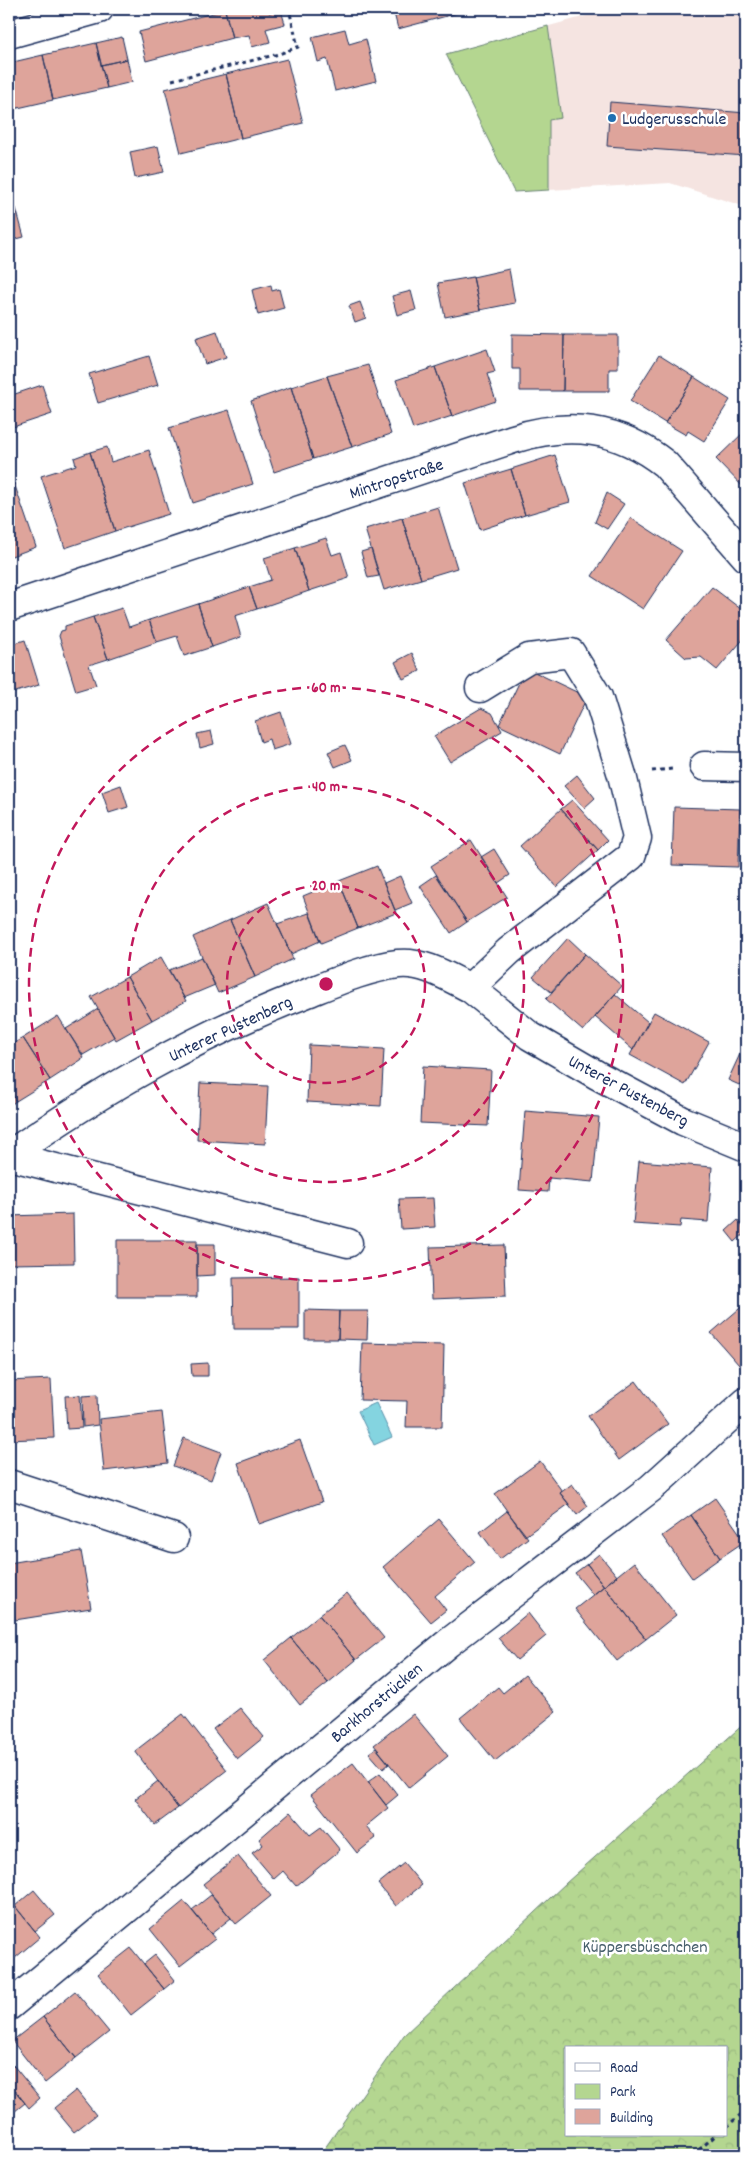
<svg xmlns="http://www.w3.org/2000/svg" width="755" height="2164" font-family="Dekko,sans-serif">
<defs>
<pattern id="forest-crowns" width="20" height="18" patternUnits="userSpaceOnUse" patternTransform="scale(1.25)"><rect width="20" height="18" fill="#b4d690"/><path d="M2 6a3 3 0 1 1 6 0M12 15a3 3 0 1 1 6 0" fill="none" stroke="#9ab87f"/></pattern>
</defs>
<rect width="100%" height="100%" fill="#fff"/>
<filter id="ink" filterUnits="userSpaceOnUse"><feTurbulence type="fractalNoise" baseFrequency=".02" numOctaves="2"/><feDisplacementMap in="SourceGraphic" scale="10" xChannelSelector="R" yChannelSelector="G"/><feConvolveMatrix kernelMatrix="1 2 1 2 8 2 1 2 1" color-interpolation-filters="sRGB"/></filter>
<g filter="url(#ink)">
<path fill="#f5e4e1" d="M612,9H746V207L670,183L514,192L446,54Z"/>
<path fill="url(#forest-crowns)" stroke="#688277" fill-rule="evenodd" d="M746,1722V2155H320L404,2035L566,1883ZM566,2048H726V2135H566Z"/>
<path fill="#b4d690" stroke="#688277" d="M548,26L561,118L549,120V190L514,192L446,54Z"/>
<path fill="#84d4e0" stroke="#5a92ac" d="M376,1403L392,1437L374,1445L358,1411Z"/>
<path fill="#dea49b" stroke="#1b2f5e" d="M228,9H268L269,13L281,10L285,24L266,29L270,42L252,47L249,35L232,38L225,10Z
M393,9H473L398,29Z
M225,10L232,38L146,61L139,32Z
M345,29L349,44L366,39L376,81L335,91L327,59L318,62L312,37Z
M122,37L127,59L101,65L96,43Z
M96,43L107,88L53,100L43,55Z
M43,55L53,100L9,110V63Z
M127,59L132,82L107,88L101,65Z
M287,59L303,123L241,138L226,74Z
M226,74L241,138L181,153L165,89Z
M610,102L746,113V156L607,146Z
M158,146L164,172L135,178L130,152Z
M16,208L24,237L9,241V210Z
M509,269L515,303L480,310L473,277Z
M473,277L480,310L445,317L438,283Z
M271,285L272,291L279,289L284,308L258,315L252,290Z
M411,291L416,310L397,315L392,296Z
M360,302L366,318L355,322L349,306Z
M217,331L226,357L205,364L196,338Z
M512,334L564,335L563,391H520V369H512Z
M564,335H618V369H609V391H563Z
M487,349L495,372L487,374L496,401L452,416L435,367Z
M659,355L694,377L665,423L630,401Z
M149,356L158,385L98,403L89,374Z
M368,365L391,434L352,447L327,376Z
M435,367L452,416L413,429L396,380Z
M327,376L352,447L313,459L291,387Z
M694,377L730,400L704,441L688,431L686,435L665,423Z
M42,385L52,414L13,427L9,413V396Z
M291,387L313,459L274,472L251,401Z
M229,410L253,484L193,503L169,428Z
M746,430V490L716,459Z
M107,447L111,462L149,450L169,514L115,531L90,452Z
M90,452L115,531L65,548L41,476L76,465L74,458Z
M555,455L570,502L525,515L511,469Z
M511,469L525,515L480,530L465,483Z
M14,483L36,547L9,557V485Z
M607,493L624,504L607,529L595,522Z
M438,507L457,568L421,579L402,518Z
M402,518L421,579L384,590L365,529Z
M631,518L682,551L643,609L592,576Z
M326,538L332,555L341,552L349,578L309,591L295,548Z
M295,548L309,591L257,609L249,587L271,580L264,558Z
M371,549L379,576L368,578L361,552Z
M249,587L257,609L235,616L241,637L212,647L198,604Z
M712,587L746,613V636L717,670L701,657L686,658L666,640Z
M198,604L212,647L184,656L177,636L157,642L149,620Z
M122,608L129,627L149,620L157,642L108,659L93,617Z
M93,617L108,659L89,665L96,685L76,691L59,636L61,631L65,630V626Z
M25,640L39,685L9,694V645Z
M412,653L420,671L403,679L395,662Z
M526,668L587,697L560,754L499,725Z
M481,708L492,713L502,731L450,762L434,736Z
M281,712L291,744L272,750L269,739L261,742L255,721Z
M211,731L214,744L200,748L197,734Z
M345,745L352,760L335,767L328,752Z
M577,775L595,798L584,808L564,786Z
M121,785L128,807L109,813L102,792Z
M572,800L608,840L598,850L561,809Z
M674,807L740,809L738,867L672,865Z
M561,809L598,850L557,887L520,846Z
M744,839H746V869H742Z
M471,840L507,897L467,922L431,866Z
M494,849L510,875L498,883L481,857Z
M377,866L396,913L358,928L339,881Z
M436,875L467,922L451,933L420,886Z
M400,876L412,903L395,910L384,883Z
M339,881L358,928L321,943L303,896Z
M268,903L293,959L255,977L230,920Z
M309,913L320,941L291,954L277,924Z
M230,920L255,977L218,993L193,937Z
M568,938L585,954L551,992L533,977Z
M585,954L622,986L583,1031L546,999Z
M161,957L186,1001L152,1020L127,977Z
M202,957L215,985L184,998L169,970Z
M127,977L152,1020L116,1040L91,997Z
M615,994L648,1022L633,1050L595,1017Z
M98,1009L114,1037L83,1055L66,1029Z
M654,1012L709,1042L685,1085L630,1055Z
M58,1016L84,1058L50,1080L23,1038Z
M23,1038L50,1080L16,1101L9,1089V1046Z
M746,1041V1088L728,1080Z
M309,1045L384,1049L381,1106L307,1102Z
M423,1066L491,1070L488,1126L420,1123Z
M200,1083L268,1086L265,1144L197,1140Z
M9,1089L16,1101L9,1106Z
M525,1111L599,1117L593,1182L549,1178L548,1192L519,1190Z
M639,1161L712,1167L708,1222L681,1220L680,1227L633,1224Z
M433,1198L435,1227L401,1229L399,1199Z
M73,1214L74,1263L9,1264V1216Z
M738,1220L746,1232L735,1242L726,1231Z
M117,1240H197V1297H117Z
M197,1244H215V1275L197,1276Z
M504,1245L506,1296L432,1299L430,1247Z
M299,1277V1329H234L233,1278Z
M746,1303V1373L711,1333Z
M305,1310L339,1311L338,1339H305Z
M339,1311H368L367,1340L338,1339Z
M362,1343L444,1345L442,1427H406L407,1401L360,1400Z
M208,1363V1376H192L191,1364Z
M51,1379L54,1438L9,1440V1381Z
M636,1381L668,1424L619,1460L588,1416Z
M80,1395L82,1428L67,1429L65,1396Z
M97,1395L98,1425L83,1427L82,1396Z
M162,1412L168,1463L104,1471L99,1419Z
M184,1438L221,1452L211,1480L173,1466Z
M300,1440L322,1502L259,1524L238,1463Z
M540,1461L562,1491L560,1493L569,1504L525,1536L495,1494Z
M572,1484L588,1506L577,1515L560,1493Z
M715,1498L745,1541L720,1558L691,1515Z
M507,1511L528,1538L500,1559L480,1532Z
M691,1515L720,1558L692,1578L662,1536Z
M439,1519L475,1562L435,1596L446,1610L431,1622L383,1567Z
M81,1551L91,1608L15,1620L9,1580V1563Z
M599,1554L617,1576L604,1586L587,1564Z
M634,1562L676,1615L646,1639L604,1586Z
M587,1564L604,1586L593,1595L575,1573Z
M604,1586L646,1639L617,1661L575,1609Z
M347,1593L384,1638L356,1660L319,1615Z
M528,1613L546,1636L517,1660L498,1638Z
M319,1615L356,1660L328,1683L291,1638Z
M291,1638L328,1683L300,1705L264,1660Z
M525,1675L556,1712L495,1761L460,1718L498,1687L503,1693Z
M240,1708L264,1737L237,1759L213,1729Z
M183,1714L227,1770L178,1808L135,1751Z
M413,1714L448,1756L409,1788L374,1745Z
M376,1748L389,1764L383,1769L369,1753Z
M353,1763L388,1808L366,1826L376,1838L357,1853L311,1795Z
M380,1773L398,1795L386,1805L368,1782Z
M158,1781L178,1808L155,1825L135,1799Z
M290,1812L310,1835L321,1827L340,1850L296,1886L283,1871L274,1879L252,1853L263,1845L259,1839Z
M238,1856L271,1896L236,1924L203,1884Z
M404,1863L422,1885L396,1906L378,1884Z
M34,1890L55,1915L35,1931L15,1906Z
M211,1895L231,1918L211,1934L192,1910Z
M9,1899L40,1937L9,1963Z
M184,1901L215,1939L180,1966L150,1929Z
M131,1948L164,1989L131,2015L98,1974Z
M155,1955L175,1980L164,1989L144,1964Z
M75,1991L109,2032L76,2058L43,2017Z
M43,2017L76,2058L45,2083L12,2041Z
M13,2065L40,2098L29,2108L9,2083V2068Z
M9,2083L25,2103L9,2116Z
M76,2090L96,2115L74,2132L54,2108Z"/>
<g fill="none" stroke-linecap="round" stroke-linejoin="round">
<defs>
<path id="minor" d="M9,34L99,9
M9,607L513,439C570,421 618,427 665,464L746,557
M704,766L746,767
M470,988L530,1036L597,1075L683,1121L746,1147
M9,1155C103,1090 197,1035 305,994C335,982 366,968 398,964C423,961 448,977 470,988L509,951L631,856L637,838L622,775L598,697L571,653L529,658L480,688
M9,1156L348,1243
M9,1484L174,1538
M9,2006L448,1643L651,1488L746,1402"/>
</defs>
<use href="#minor" stroke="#1b2f5e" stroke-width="31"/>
<path stroke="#1b2f5e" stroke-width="3" stroke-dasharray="4 4" stroke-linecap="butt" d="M172,80L279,54L298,47L289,9
M652,771L673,769
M726,2127L746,2110
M693,2155L716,2135"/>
<use href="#minor" stroke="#fff" stroke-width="28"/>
</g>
</g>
<g fill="none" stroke="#c2185b" stroke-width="2.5" stroke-dasharray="9 6">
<circle cx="326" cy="984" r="99"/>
<circle cx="326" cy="984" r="198"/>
<circle cx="326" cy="984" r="297"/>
</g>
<circle fill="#1f6fb2" stroke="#fff" stroke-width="2" cx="612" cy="118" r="5"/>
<g text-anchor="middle" stroke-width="5" stroke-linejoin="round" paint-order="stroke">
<g font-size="18" fill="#1b2f5e" stroke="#fff" text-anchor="start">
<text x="622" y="124">Ludgerusschule</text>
</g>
<g font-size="18" fill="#1b2f5e" stroke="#fff">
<text transform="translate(396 478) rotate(-18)" y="6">Mintropstraße</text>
<text transform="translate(230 1028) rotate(-25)" y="6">Unterer Pustenberg</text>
<text transform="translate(629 1090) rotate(28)" y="6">Unterer Pustenberg</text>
<text transform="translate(376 1702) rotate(-40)" y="6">Barkhorstrücken</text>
</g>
<g font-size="18" fill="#49616d" stroke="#fff">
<text x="645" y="1952">Küppersbüschchen</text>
</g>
</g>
<circle cx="326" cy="984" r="8" fill="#c2185b" stroke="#fff" stroke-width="2.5"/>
<g font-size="15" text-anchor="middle" font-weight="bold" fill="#c2185b" stroke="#fff" stroke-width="5" stroke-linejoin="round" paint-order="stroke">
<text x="326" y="692">60 m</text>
<text x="326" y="791">40 m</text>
<text x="326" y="890">20 m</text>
</g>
<rect width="755" height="2164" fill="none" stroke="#fff" stroke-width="30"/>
<rect x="15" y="15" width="725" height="2134" fill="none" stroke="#1b2f5e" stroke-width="2" filter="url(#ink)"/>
<rect x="565" y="2046" width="162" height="90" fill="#ffffff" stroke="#a4acbf"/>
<rect x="575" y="2063" width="25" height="8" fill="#ffffff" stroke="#a4acbf"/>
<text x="610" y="2072" font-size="15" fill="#1b2f5e">Road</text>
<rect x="575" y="2084" width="25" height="15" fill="#b4d690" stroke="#a4acbf"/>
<text x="610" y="2096" font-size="15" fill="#1b2f5e">Park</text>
<rect x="575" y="2109" width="25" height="15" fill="#dea49b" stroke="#a4acbf"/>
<text x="610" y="2122" font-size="15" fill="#1b2f5e">Building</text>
</svg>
